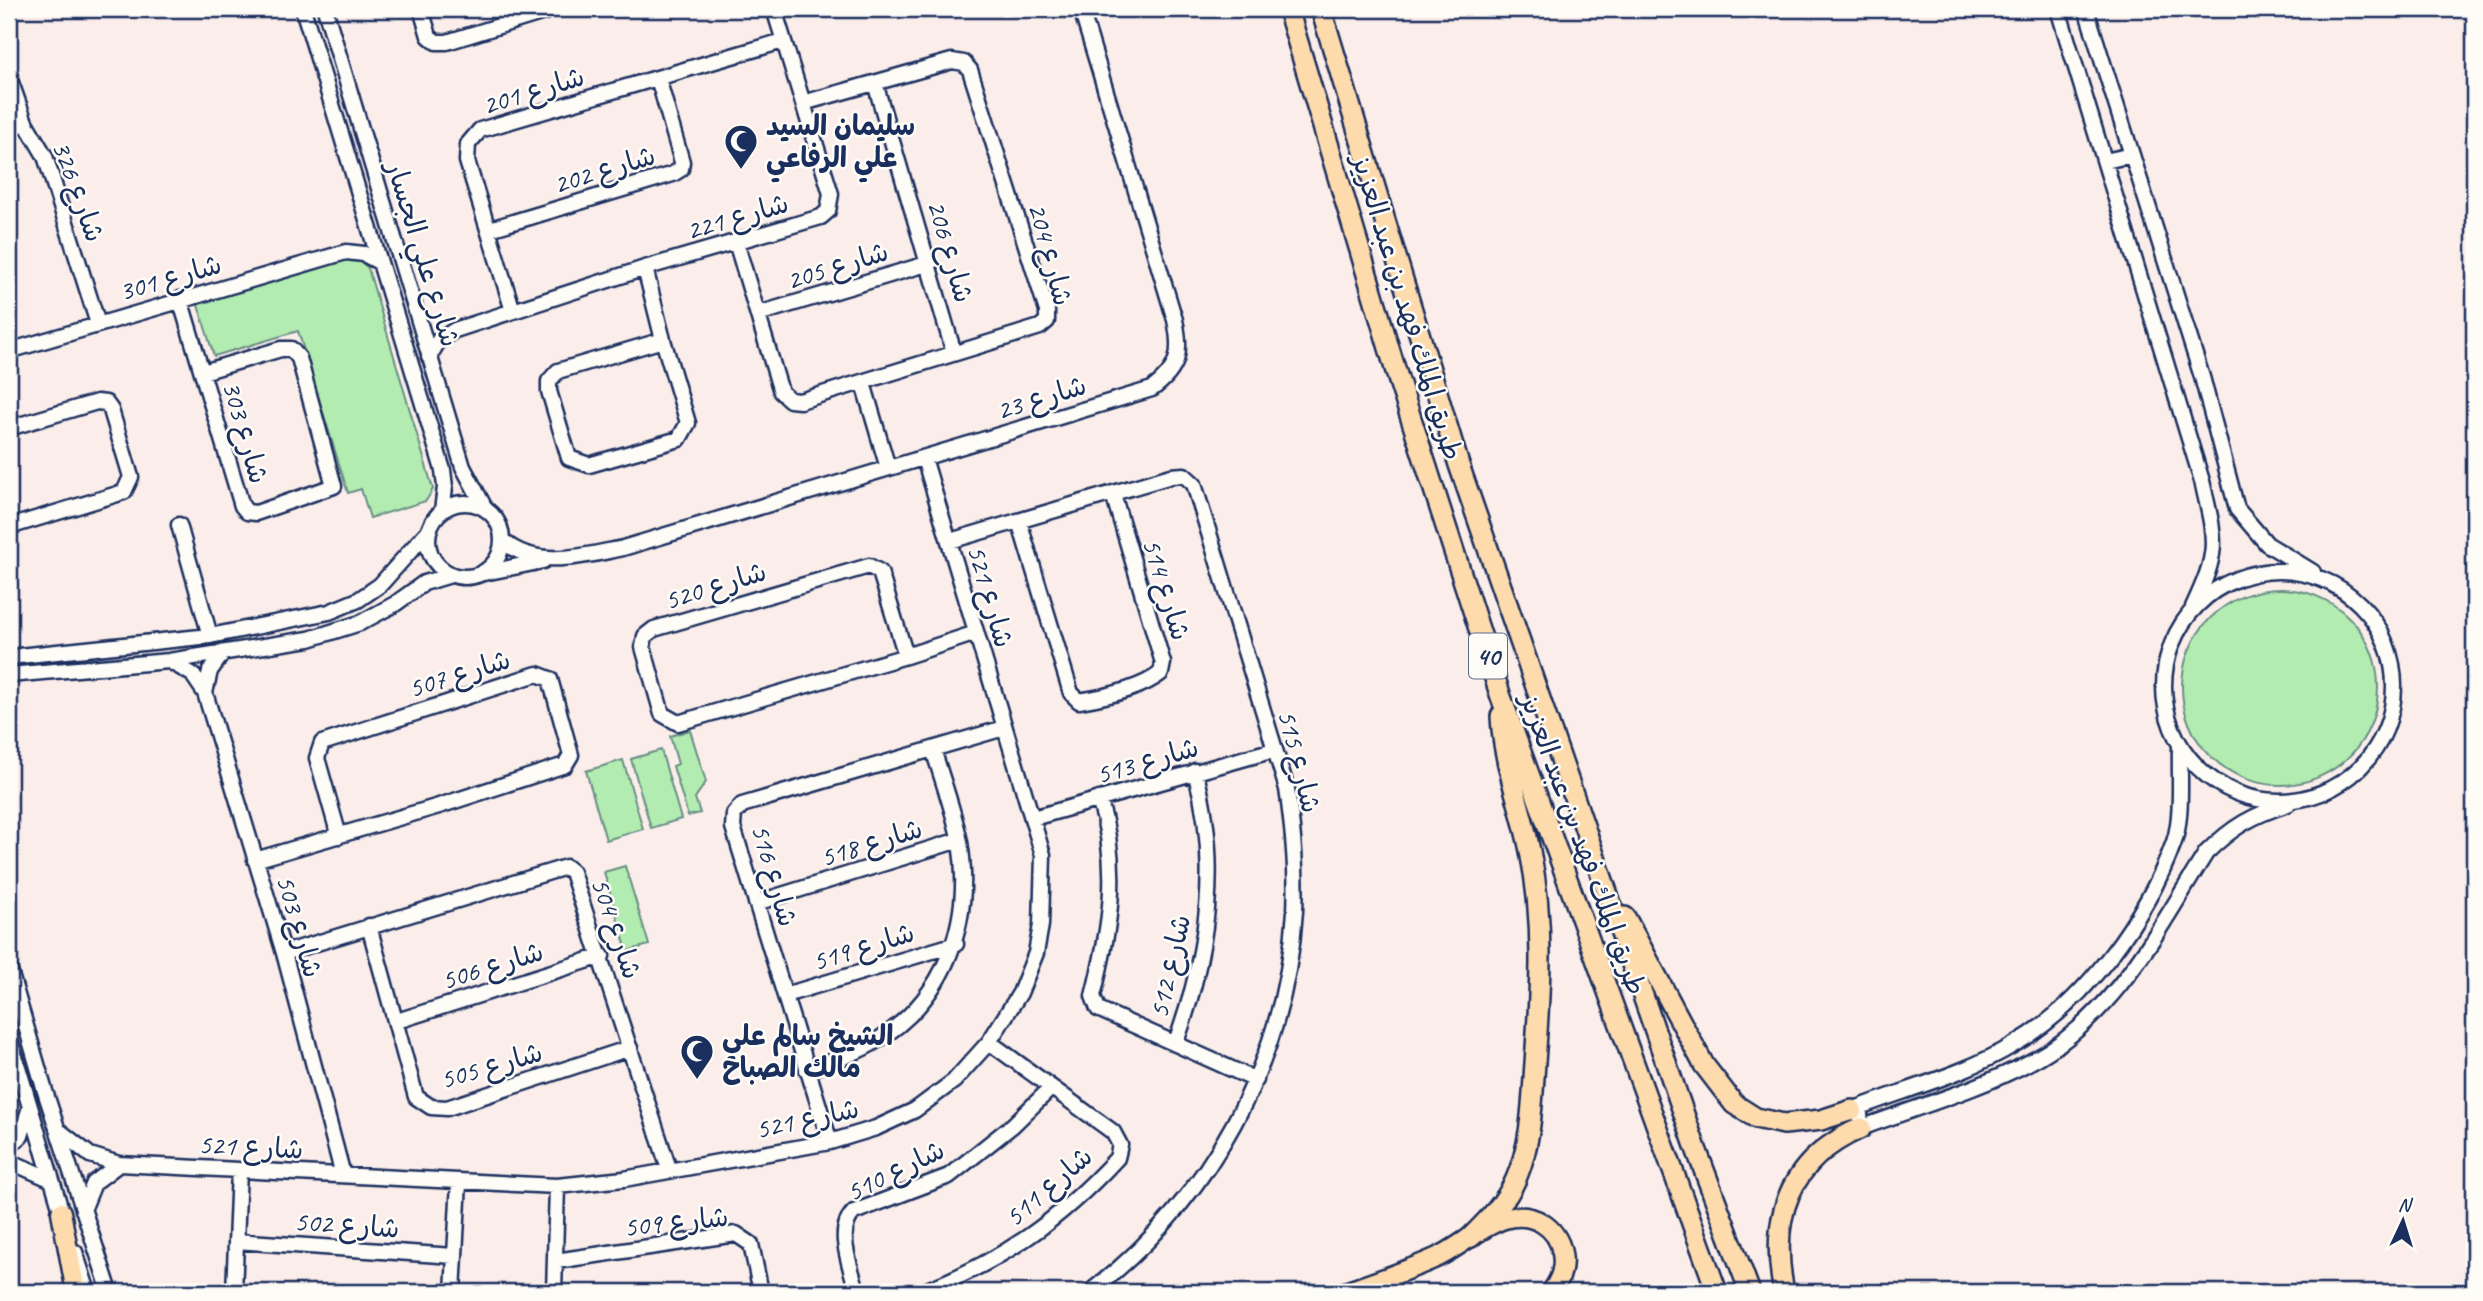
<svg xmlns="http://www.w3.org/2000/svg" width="2483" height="1301" font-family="Caveat,'Playpen Sans Arabic',sans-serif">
<rect width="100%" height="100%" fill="#fbeeea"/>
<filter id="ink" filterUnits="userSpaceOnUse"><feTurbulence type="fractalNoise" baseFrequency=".0143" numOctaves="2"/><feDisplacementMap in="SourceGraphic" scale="14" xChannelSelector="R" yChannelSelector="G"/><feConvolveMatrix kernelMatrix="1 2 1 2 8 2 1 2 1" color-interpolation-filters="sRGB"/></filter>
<g filter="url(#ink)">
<path fill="#b3ecb0" stroke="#678e87" stroke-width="2" d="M351,258L360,261L368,268L433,489L426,501L370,518L361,489L348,493L298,331L214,356L197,302Z
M2182 687a98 98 0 1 1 196 0a98 98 0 1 1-196 0Z
M690,730L706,782L695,798L700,813L688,816L673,766L678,764L670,736Z
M661,750L681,819L651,828L631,759Z
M623,760L643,829L606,840L586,771Z
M625,866L649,945L627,951L604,872Z"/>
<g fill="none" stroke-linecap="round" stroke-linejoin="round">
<defs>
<path id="minor" d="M303,9L443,470L445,487L442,511
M325,9L463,467L486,510
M421,9L429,36L436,42H447L554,9
M2058,9L2202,481C2216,542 2220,549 2193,607
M2086,9L2202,377L2237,509L2267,544L2313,572
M9,77L25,122L45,156L98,324
M875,83L954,353
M9,129L25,122
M2105,161L2132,155
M490,229L673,174L681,169L682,162L658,78
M736,242L781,392L790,400L800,401L1040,327L1047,321V311L970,70L964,63L952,61L803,103
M645,268L663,340L558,371L549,381V391L569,458L589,465L679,439L688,423L663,340
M180,299L242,506L247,512L256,513L334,486L299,358L291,349H281L203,372
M513,311L467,161L468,144L480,130L783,41
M758,314L930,263
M9,351L346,252L364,254L379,262
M429,357L439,340L455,330L645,268L821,217L828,211L831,194L774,9
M863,383L888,468
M9,428L97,402L106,403L111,410L131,477L124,492L9,527
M428 540a37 37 0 1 1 74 0a37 37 0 1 1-74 0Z
M1019,521L1071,693L1079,701C1104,697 1141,689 1161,673L1163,663L1113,494
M179,525L210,636
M502,540C535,570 584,556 623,548L1152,389C1179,369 1182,353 1175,320L1081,9
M950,541L1171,476L1184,475L1194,484L1287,789C1293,829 1297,870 1295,911C1286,1062 1209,1201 1090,1292
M2164 686a115 115 0 1 1 230 0a115 115 0 1 1-230 0Z
M484,573L543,561
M906,656L678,723L662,714L643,647L645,636L654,629L869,566L880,572L906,656L976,633
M9,657L210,636L329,612L358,600L380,585L429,530
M169,661L192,674L205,693L284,953L343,1175
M9,675L169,661L309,639L360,623L395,604L424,583L451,575
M205,693L210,671L222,654
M1099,799C1121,867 1110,929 1093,996L1098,1009L1256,1080
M1033,818L1274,750
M255,860L439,806L565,765L571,755L550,679L537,674L322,743L317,758L339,836
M756,903L959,840
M369,926L416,1097L431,1107L447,1108L630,1048
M284,953L566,867L572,872L669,1169
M9,968L44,1088L110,1292
M785,995L956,944
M397,1021L602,956
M9,1037L64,1220
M1176,1042C1208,954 1221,863 1195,771
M807,1070C829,1063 851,1055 871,1044C945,1002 973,923 960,842C954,811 942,779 933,749
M1852,1110L1860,1114L1861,1128C1917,1107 1977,1090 2030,1062C2113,1019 2158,930 2206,853C2232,827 2253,815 2288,804
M1852,1110C1906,1089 1966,1074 2015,1044C2084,1004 2147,917 2174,842C2183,816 2179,773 2180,746
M57,1129L90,1155L119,1164L557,1186L624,1179L830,1142L876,1128L915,1110L954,1081L989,1042L1020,993L1036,953L1041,925L1043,855L924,458
M830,1142L733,827L734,814L742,805L1004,728
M9,1147L21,1136L29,1110
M9,1161L50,1179
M83,1210L94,1183L119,1164
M236,1241L454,1256
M75,1252L88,1292
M556,1261L736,1234L751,1244L761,1292
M234,1292L239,1170
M453,1292L459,1182
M554,1292L557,1186
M857,1292C852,1268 834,1231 854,1212L949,1176L1013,1125L1051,1088
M922,1292C1002,1261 1059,1221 1117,1158L1120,1145L1113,1132L989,1042"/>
<path id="major" d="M61,1212L76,1292
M1345,1292C1377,1281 1410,1270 1440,1256C1471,1241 1506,1201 1542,1223C1552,1229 1560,1240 1562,1253C1565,1268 1560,1281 1551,1292"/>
<path id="highway" d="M1288,9L1397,375L1501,697L1717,1292
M1321,9L1459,465L1695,1146L1750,1292
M1625,917L1704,1065L1734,1104L1756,1118L1784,1124L1821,1120L1852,1110
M1471,1237C1489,1219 1506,1202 1516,1179C1532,1142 1532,1102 1535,1063C1540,991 1545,923 1530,851C1521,805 1503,763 1501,716
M1784,1292C1769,1218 1788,1160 1861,1128"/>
</defs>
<use href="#minor" stroke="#1b2f5e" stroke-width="19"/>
<use href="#major" stroke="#1b2f5e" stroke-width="23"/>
<use href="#highway" stroke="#1b2f5e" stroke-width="24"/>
<use href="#minor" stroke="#fdfcf7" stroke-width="14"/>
<use href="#major" stroke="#fedbac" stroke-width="18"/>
<use href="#highway" stroke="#fedbac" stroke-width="19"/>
</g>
</g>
<defs>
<symbol id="mosque-pin" viewBox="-11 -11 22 30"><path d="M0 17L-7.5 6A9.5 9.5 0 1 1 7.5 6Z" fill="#1b2f5e" stroke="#fdfcf7"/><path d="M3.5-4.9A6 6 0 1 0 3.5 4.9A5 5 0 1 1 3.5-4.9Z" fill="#fff"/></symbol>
</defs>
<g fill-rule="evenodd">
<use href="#mosque-pin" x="722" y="122" width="38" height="52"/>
<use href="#mosque-pin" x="678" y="1032" width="38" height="52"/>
</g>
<g text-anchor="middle" stroke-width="5" stroke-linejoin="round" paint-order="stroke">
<rect fill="#fdfcf7" stroke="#5f6c8c" stroke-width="2" x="1469" y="633.5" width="38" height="45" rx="5"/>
<g font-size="26" font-weight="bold" fill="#1b2f5e">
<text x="1488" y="665">40</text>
</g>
<g font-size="28" fill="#1b2f5e" stroke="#fdfcf7">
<text transform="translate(533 90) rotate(-17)" y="10">شارع 201</text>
<text transform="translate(604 169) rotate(-17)" y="10">شارع 202</text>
<text transform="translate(79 191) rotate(70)" y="10">شارع 326</text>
<text transform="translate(737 216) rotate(-16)" y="10">شارع 221</text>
<text transform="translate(951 251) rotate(74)" y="10">شارع 206</text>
<text transform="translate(424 254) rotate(73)" y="10">شارع علي الجسار</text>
<text transform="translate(1051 254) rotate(75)" y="10">شارع 204</text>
<text transform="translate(837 265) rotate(-17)" y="10">شارع 205</text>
<text transform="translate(170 277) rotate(-16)" y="10">شارع 301</text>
<text transform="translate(1408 307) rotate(73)" y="10">طريق الملك فهد بن عبد العزيز</text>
<text transform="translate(1041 397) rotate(-17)" y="10">شارع 23</text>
<text transform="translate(246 432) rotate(74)" y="10">شارع 303</text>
<text transform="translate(715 585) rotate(-17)" y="10">شارع 520</text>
<text transform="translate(1167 589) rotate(73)" y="10">شارع 514</text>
<text transform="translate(991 596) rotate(74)" y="10">شارع 521</text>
<text transform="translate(459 673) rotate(-17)" y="10">شارع 507</text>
<text transform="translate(1147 760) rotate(-16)" y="10">شارع 513</text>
<text transform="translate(1300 761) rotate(76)" y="10">شارع 515</text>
<text transform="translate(871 842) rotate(-17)" y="10">شارع 518</text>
<text transform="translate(1584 844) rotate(70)" y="10">طريق الملك فهد بن عبد العزيز</text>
<text transform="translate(775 875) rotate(74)" y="10">شارع 516</text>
<text transform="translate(300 926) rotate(74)" y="10">شارع 503</text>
<text transform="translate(617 928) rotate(71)" y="10">شارع 504</text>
<text transform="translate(863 946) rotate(-17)" y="10">شارع 519</text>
<text transform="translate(492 965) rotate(-17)" y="10">شارع 506</text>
<text transform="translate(1169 966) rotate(-77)" y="10">شارع 512</text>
<text transform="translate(491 1065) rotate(-16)" y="10">شارع 505</text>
<text transform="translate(807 1118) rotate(-12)" y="10">شارع 521</text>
<text transform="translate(251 1146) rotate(3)" y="10">شارع 521</text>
<text transform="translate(895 1170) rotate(-26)" y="10">شارع 510</text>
<text transform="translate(1048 1186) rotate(-41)" y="10">شارع 511</text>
<text transform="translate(676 1221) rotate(-6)" y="10">شارع 509</text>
<text transform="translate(347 1224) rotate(4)" y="10">شارع 502</text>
</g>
<g font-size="28" font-weight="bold" fill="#1b2f5e" stroke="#fdfcf7" text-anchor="start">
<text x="766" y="135">سليمان السيد<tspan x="766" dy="32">علي الرفاعي</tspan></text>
<text x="722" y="1045">الشيخ سالم علي<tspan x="722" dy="32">مالك الصباح</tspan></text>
</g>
</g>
<rect width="2483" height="1301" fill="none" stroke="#fdfcf7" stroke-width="35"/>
<rect x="18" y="18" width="2448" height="1266" fill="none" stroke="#1b2f5e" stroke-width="2.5" filter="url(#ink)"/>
<g transform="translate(2403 1221) rotate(4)" stroke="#fdfcf7" stroke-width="5" paint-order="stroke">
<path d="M0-5L12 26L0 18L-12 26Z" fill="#1b2f5e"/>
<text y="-10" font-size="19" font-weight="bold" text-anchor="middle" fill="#1b2f5e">N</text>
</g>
</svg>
